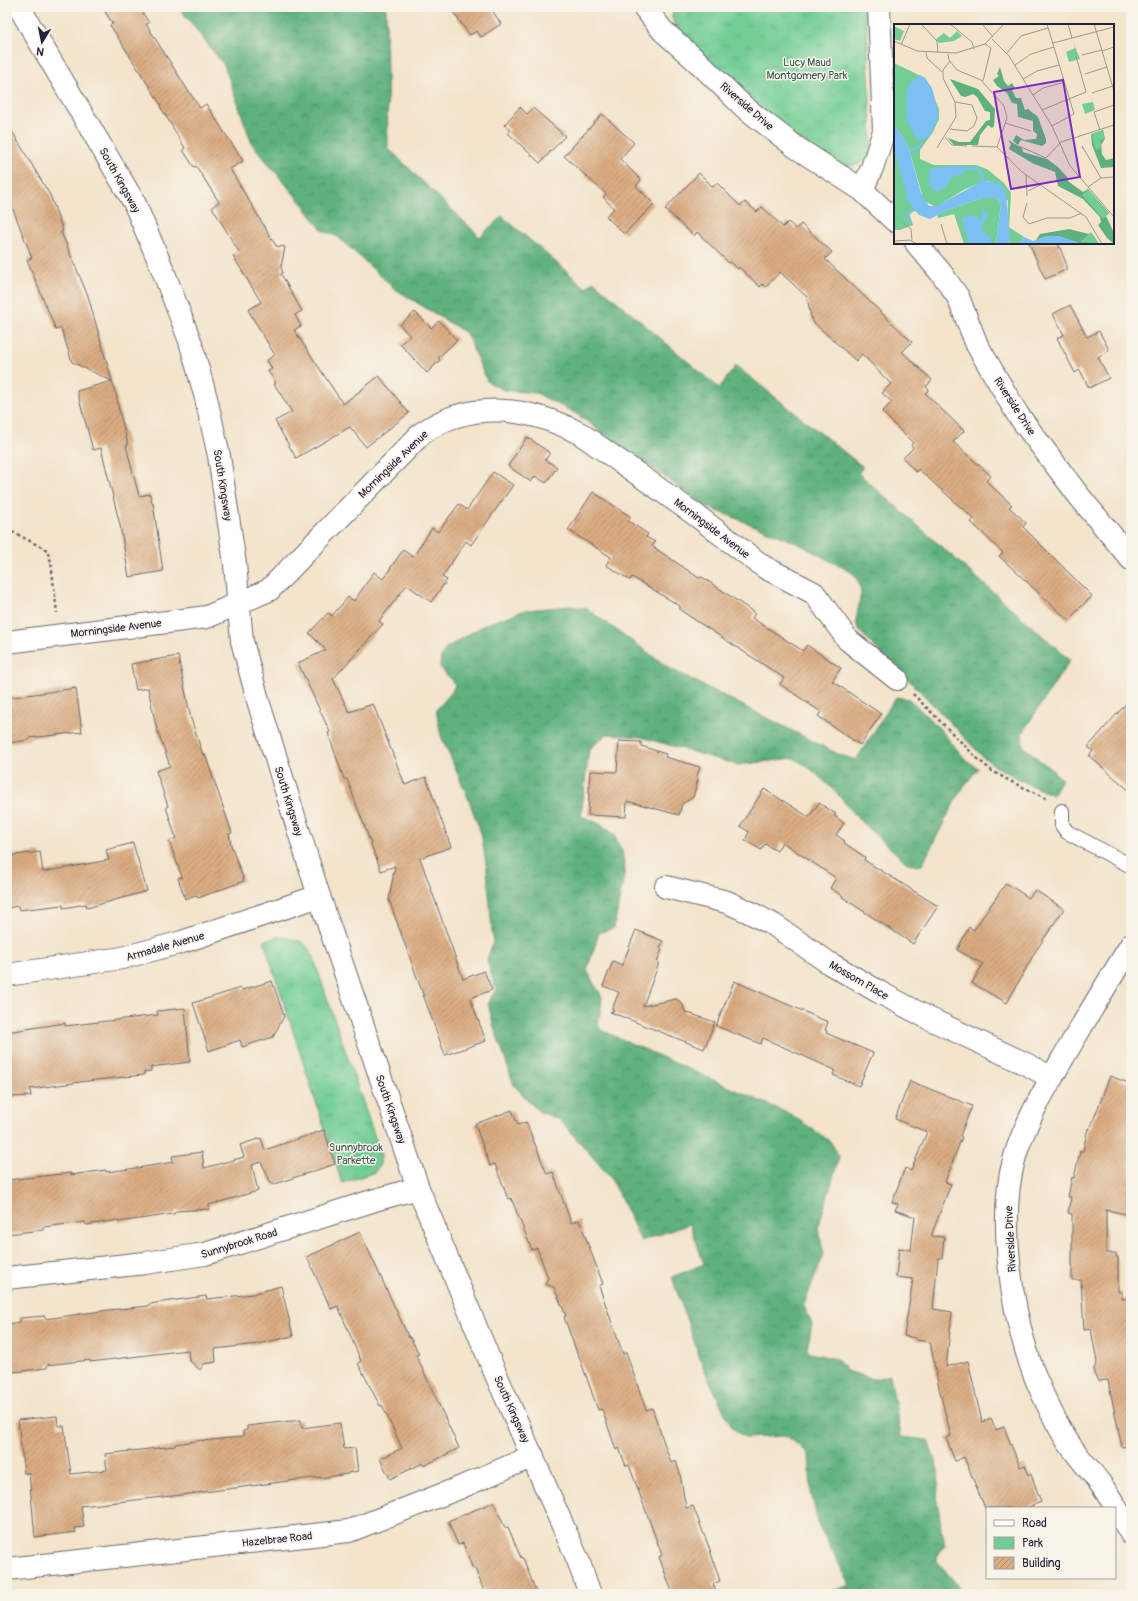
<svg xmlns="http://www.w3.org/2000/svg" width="1138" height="1601" font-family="Pangolin,sans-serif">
<defs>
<pattern id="forest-crowns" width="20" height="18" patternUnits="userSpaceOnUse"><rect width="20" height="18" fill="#5eb17e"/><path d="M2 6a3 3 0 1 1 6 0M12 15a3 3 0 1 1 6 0" fill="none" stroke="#4d9068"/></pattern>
<pattern id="park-tufts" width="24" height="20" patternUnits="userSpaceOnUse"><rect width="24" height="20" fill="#73ce95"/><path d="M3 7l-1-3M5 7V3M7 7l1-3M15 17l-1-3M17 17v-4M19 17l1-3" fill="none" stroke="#63b181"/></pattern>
<pattern id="building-hatch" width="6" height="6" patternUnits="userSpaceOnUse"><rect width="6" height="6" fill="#daac81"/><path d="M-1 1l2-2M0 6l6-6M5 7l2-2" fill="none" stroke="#b08c6b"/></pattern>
</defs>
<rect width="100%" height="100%" fill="#f7f3e8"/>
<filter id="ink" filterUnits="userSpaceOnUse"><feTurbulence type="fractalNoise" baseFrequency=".025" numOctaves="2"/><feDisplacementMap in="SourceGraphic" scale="8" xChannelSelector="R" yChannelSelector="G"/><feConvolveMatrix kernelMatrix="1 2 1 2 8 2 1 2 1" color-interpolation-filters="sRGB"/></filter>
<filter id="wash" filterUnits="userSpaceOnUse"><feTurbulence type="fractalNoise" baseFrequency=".012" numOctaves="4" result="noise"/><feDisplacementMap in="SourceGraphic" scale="16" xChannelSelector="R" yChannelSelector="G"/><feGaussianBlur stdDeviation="0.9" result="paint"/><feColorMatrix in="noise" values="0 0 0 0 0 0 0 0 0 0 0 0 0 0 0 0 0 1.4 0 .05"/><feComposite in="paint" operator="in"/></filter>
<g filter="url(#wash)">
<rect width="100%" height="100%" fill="#f3e4cb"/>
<path fill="url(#forest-crowns)" stroke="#406a5c" d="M185,7H385L386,9L388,148L480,237L502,216L586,288L593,281L719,388L736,366L863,467L858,473L1070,660L1022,733L1023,746L1062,779L1053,795L1030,785L995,766L981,755L915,686L872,645L858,629L856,621L861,593L859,583L853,573L795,542L705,506L575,413L536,393L503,390L487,381L466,333L395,289L338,237L322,230L303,205L252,144L224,65L181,10Z
M571,606L587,609L671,669L840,755L856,760L896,697L909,699L939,728L966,760L978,768L958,795L922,865L917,866L906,862L860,821L835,791L812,770L794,758L738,765L641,737L607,734L589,749L581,816L602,825L614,834L622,852L625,870L614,928L599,933L587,970L594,984L599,991L602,998L598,1026L601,1030L792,1115L830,1141L839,1157L818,1228L824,1254L804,1305L812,1325L807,1349L810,1353L837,1359L846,1371L874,1379L890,1375L901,1437L928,1440L939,1473L937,1501L945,1546L938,1553L937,1561L965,1594H822L850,1585L819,1526L811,1493L809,1454L787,1436L746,1438L732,1428L703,1367L672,1277L704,1264L690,1224L641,1241L611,1178L560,1120L538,1111L514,1085L492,1021L488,1002L496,990L487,960L493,942L487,870L481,833L467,795L441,736L436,710L452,692L455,685L440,667L441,657L446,648L486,624L526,610Z"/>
<path fill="url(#park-tufts)" stroke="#4a7868" d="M673,7H866L872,148L868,158L859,164L850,166H838L783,128L698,50L676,27L672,18Z
M279,936L302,942L311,951L381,1155L380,1164L375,1172L342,1183L264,941Z"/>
<g id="blocks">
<path fill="url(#building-hatch)" d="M102,7H139L149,23L146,24L187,89L200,108L206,104L243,161L230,169L276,246L285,247L281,267L283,273L281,274L302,311L295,315L301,326L294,330L343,404L379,376L409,413L366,447L350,427L296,458L275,421L292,412L274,384L276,383L268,371L272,369L267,360L275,355L248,310L261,302L233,256L239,252L212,207L219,202L196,166L194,167L183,150L185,148L160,106L161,105L110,25L113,24Z
M449,7H490L501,24L481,37L477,31L470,35Z
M520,107L527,114L533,108L565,136L540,163L508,133L511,130L504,125Z
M602,114L634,143L620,159L641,180L636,186L654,204L624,234L606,216L614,209L603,197L606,194L564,156Z
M7,123L50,195L63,231L61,232L88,296L118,402H117L128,445L126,446L139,496L150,494L152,503H153L163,571L129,577L120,525L101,448L93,450L77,391L112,381L72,362L61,328L56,330L27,260L32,258L7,194Z
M699,173L713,187L717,183L740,206L745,202L757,212L762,207L783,227L788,222L796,229L801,224L832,252L825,259L912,342L902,352L932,380L926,387L929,390L925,393L964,431L953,442L991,476L986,481L1012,505L1009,507L1026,523L1023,527L1092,596L1068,620L999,556L1003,553L971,522L974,519L918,469L916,472L903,458L913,448L911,445L913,443L882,412L892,402L882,393L891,384L862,354L856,361L812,321L807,297L780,272L766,287L762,284L760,287L739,267L738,269L731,262L729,263L697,232L694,236L665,209Z
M1029,243H1058L1066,263V270L1045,279Z
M1070,305L1087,337L1099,331L1109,350L1098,357L1109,378L1089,388L1080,370L1075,373L1057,338L1064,335L1053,314Z
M415,312L431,328L439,321L457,340L438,358L440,360L427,373L400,344L410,336L400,325Z
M527,437L550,453L545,460L557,467L546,483L535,476L531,482L508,466Z
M493,472L513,485L471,545L466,541L442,577L447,580L431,602L407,585L379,621L383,624L333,679L349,712L373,704L405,785L426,777L451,847L420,858L463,979L484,971L492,990L470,998L486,1041L445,1055L389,900L395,866L381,871L347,779H344L328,733L330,732L298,663L326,650L309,633L328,613L332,616L348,597L354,601L374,572L383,579L403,550L413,557L432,528L438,532L459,504L467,510Z
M593,492L631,517L628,521L648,534L646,537L655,542L652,546L699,578L702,577L755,613L752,618L803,651L807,645L841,668L832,681L881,714L860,745L818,716L821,712L780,684L784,678L689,616L680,610V606L632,577L630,580L606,565L611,557L568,530Z
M178,656L191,719L203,755L205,754L232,833L229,834L231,845L244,881L198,898L197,895L185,899L178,878L182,877L169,841L176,838L166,807L168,806L156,771L170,766L156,726L148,688L136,690L131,664Z
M76,688L82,732L29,738V740L8,743L7,733V698Z
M1131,698V792L1089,756L1093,751L1088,747Z
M619,741L641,742V746L666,754L665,757L700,767L696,779H698L693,797L682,804L679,815L627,801L626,817L588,815L590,771L617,772Z
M764,789L809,817L819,803L836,814L834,816L844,823L836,835L845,841L844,843L865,857L864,860L938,906L913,944L842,897L843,896L830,888L836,878L782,842L777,851L765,844L761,850L745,840L749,832L740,826Z
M133,843L147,891L87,908L86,904L63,908V905L19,910L18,906L7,908V856L40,852L43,872L109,860L106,850Z
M1006,883L1029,898L1035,890L1064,909L1035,952L1007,1003L972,983L983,964L957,950L969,927L974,930Z
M636,930L663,941L660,948L662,949L657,962L659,963L643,1006L676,999L682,1003L685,1012L715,1022L704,1049L610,1012L614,1011L612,1009L619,992L603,986L613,961L622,965Z
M272,981L284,1016L273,1037L242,1047L240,1040L209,1051L193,1003L241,988L242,990Z
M734,981L828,1022L825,1030L827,1031L826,1033L873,1053L859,1086L833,1075L835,1070L763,1038L761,1044L716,1026Z
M185,1008L190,1062L151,1067V1071L144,1072V1075L95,1080L30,1089L31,1096L11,1097L7,1071V1032L65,1023V1026L158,1015L157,1011Z
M1110,1076L1131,1084V1215L1106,1210V1253H1116V1257H1118V1292H1122V1299H1131V1446L1122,1447L1108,1380L1099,1381L1094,1374V1369L1097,1362L1091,1329L1084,1330L1081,1280H1072V1214L1068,1213L1071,1197H1068L1072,1177L1074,1178L1080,1151H1083L1088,1128L1090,1129Z
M910,1081L972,1106L960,1136L962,1137L945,1182L951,1184L931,1236L944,1237L942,1258H938L933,1309L952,1312L946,1367L968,1361L982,1422L991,1418L996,1430L1004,1427L1020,1467L1025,1465L1029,1475L1031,1474L1041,1502L1026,1508H985L964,1457L955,1461L946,1438L951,1436L939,1388L930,1342L916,1340V1338L904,1336L913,1279L896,1277L899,1248L911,1250L915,1217L895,1210L898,1204L892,1202L905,1168L911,1171L927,1132L895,1119Z
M512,1110L518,1125L526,1122L547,1174L553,1172L571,1223L579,1220L603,1284L599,1286L623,1354L626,1352L646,1410L652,1408L671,1463L676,1461L680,1474L686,1508L693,1506L710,1550L720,1581L713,1584L717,1594H673L659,1557L662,1555L629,1465L626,1466L619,1448L616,1450L602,1409L598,1410L578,1353H577L564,1317L566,1316L554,1287L545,1284L548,1278L537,1248L532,1250L511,1198L508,1199L495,1164L490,1166L475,1124Z
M324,1130L335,1164L272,1185L261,1162L252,1165L258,1191L209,1205V1209L176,1211L174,1214L118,1222V1220L86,1225L85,1222L43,1227V1230L7,1234V1180L71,1173V1175L106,1170V1172L144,1167L173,1162L172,1156L202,1152L204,1168L244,1157L240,1145L261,1138L265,1150Z
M360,1232L409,1338L410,1337L419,1354L416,1355L459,1448L424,1466L423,1463L390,1479L380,1459L402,1448L382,1405L380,1406L358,1363L361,1361L338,1306L331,1309L307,1257Z
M281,1286L293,1336L257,1344L215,1349L216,1362L204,1364L200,1370L189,1360L188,1350L90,1362V1360L47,1365V1368L7,1373V1324L20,1322V1318L45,1316V1319L109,1310L149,1306V1304L184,1299L206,1296L207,1299L253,1294Z
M57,1416L58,1426H64L71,1474L107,1470L105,1454L175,1446V1444L203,1440V1441L239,1437L243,1436V1431L247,1430V1426L301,1420L302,1428L340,1423L344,1449L355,1448L358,1471L348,1473V1474L320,1478V1477L181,1495L81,1506L84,1527L75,1528L76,1532L35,1537L29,1473H24L18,1420Z
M494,1502L505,1528L508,1527L521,1558H523L537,1594H485L475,1568L473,1569L463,1543L458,1545L448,1521Z"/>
</g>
</g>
<g filter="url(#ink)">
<use href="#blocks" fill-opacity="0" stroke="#6b666d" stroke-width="1"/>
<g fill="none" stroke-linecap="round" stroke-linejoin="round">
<defs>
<path id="lane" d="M1062,811V825L1067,832L1131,866"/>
<path id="street" d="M644,7L663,31L700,64L744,107L797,148L862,190L895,221
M862,190L872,168L884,131L879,7
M916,243L942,274L958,297L977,345L1018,415L1079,496L1131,559
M7,642L207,617L269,590L422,433C471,399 530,407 581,434L693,513L764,567L814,593L848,640L897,679
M666,887L727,902L749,912L774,925L829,963L879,992L930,1019L1028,1065L1052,1078
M1131,945C1109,980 1088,1015 1067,1051C1048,1084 1024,1123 1014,1160C999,1214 1010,1300 1027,1353C1035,1381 1049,1409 1063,1434C1073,1452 1090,1469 1102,1486C1113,1501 1122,1518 1131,1534
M7,975L122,958L182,942L319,896
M7,1278L145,1263L205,1254L375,1200L418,1188
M7,1569L349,1531L459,1488L533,1456"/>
<path id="secondary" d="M19,7L134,202L162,268L190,341L206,398L219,456L235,564L242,641L259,704L319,896L418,1188L493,1368L578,1560L590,1594"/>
</defs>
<use href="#lane" stroke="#6b666d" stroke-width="16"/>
<use href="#street" stroke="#6b666d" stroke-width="24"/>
<use href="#secondary" stroke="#6b666d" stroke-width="24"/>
<path stroke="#6b666d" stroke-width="2.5" stroke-dasharray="3 3" stroke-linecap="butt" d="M7,529L47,550L51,562L57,613
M913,694L979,760L992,771L1012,782L1048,799"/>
<use href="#lane" stroke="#fff" stroke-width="14"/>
<use href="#street" stroke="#fff" stroke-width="22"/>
<use href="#secondary" stroke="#fff" stroke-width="22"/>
</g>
</g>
<g text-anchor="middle" stroke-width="3" stroke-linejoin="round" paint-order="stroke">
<g font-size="11" fill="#3a5656" stroke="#f7f3e8">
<text x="807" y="66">Lucy Maud<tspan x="807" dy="13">Montgomery Park</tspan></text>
<text x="356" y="1151">Sunnybrook<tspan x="356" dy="13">Parkette</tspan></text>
</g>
<g font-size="11" fill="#22223b" stroke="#f7f3e8">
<text transform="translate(747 106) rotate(41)" y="4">Riverside Drive</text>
<text transform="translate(120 180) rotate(61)" y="4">South Kingsway</text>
<text transform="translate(1015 406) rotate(57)" y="4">Riverside Drive</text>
<text transform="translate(393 464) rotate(-44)" y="4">Morningside Avenue</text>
<text transform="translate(223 485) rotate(81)" y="4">South Kingsway</text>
<text transform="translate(712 528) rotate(37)" y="4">Morningside Avenue</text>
<text transform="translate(116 628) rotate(-7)" y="4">Morningside Avenue</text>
<text transform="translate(289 801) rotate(73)" y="4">South Kingsway</text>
<text transform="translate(165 946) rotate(-16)" y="4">Armadale Avenue</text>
<text transform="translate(859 980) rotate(30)" y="4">Mossom Place</text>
<text transform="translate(391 1109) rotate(71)" y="4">South Kingsway</text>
<text transform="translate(1010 1239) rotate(-93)" y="4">Riverside Drive</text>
<text transform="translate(239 1243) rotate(-17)" y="4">Sunnybrook Road</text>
<text transform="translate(512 1409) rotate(66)" y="4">South Kingsway</text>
<text transform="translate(277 1539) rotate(-6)" y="4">Hazelbrae Road</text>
</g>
</g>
<g transform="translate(894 24)">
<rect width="220" height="220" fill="#f3e4cb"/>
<path d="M106,43L110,57L114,62L118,59L121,64L118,66L122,74H127L131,86L134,85L144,93L152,115V119L148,122L127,116L124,121L119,117L122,111L130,116L142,115L143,110L139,107V97L124,93L123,80L118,79L113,69L103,62L99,56L105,52L103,50ZM56,55L84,65L101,85L100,102L98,104L94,101L86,111L84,121H60L54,114L65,118H76L92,97L96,96V88L91,87L83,73L79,70L71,73L67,72ZM209,106L211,115L207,121L208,130L212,136L220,134V143L207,144L198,121L197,110ZM114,116L128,124L129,128L153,135L164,143L175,155L174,157L189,168L194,165L215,189L212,192L220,209V220L213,214L204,201L207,198L206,193L189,175L164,162L161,148L138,139L115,125L117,120ZM175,205L199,211L205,220H189L153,212L142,216L146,210Z" fill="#5eb17e"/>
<path d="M0,2L10,7L6,17L0,15ZM63,7L68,12L60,17L45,19L42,15L50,9L56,14ZM178,15L186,35L175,38L172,28L181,24ZM0,39L31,54L45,85V95L39,108L26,126V135L40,141H82L93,145L110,159L117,169L115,203L130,213L125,220H116L113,202L114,177L97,158L91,157L71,165L42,183L30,177L14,122L0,100ZM199,78L201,86L191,90L188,80ZM209,106L211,115L206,116L208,124L202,126L197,110ZM0,123L16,178L22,187L15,189L19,201L6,206H0ZM194,165L215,189L209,195L188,171ZM89,174H102L107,180L102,220H70L60,190L44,194L43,191L53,186ZM197,208L205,220L186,218Z" fill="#73ce95"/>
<path d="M26,51L31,54L38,64L45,90L35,114L22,115L13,96L12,69L16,59ZM0,100L14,122L27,169L35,182H43L88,157L84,146H70L69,150L58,153L51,164L43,168L35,161L36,145L55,142L83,143L88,147L91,157L106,160L112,168L116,220H102L107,180L102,174H89L53,186L36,195L25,191L14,177L0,123ZM88,186L95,188L87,206L96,213L98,220H75L68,195L75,191L81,193L82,190L84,195L88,196ZM153,212H165L189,220H125L130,213L139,217Z" fill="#7cbff2"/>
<path fill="none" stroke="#7cbff2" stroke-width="2" d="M16,128L27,121V115M16,199L12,193L20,185"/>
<path fill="none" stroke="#9f9691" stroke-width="1" d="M27,0L43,17L44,29M56,0L78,18L80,25M88,0L99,13M153,0L180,90L158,102M174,0L178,14M200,0L220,67M98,15L115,32L158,102L176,142L220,193M0,17L23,27L62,29L91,20L110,0M159,19L220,3M7,21L16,0M208,27L220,23M32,28L33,34L48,48M113,29L127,12L154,4M54,30L55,36L63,46L87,56L110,82L113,94L103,123M188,31L208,26M121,41L137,30L160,23M191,50L213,43M129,55L143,47L165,41M89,57L97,24L91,20M198,69L219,62M139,71L149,64L171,58M148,86L192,68L182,32M111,99L137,107M56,105L73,107L80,102L83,94L78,81L61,78M206,106L200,88L220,81M51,113L58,121L73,122M78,122L103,123M125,122L152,134L167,118L220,101M103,123L128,148L192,193L208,220M43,124L62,93L61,78L49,54V46L56,37M189,125L188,122L207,154M132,151L133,172M194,163L207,154L220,153M134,167L148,160M133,179L129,193L135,200L153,194H176L188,189M9,199L17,205L18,216M47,200L53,220M0,217L16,216L23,220"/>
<path fill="#7b2cbf" fill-opacity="0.15" stroke="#7b2cbf" stroke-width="2" d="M169,56L186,153L117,165L100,68Z"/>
<rect width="220" height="220" fill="none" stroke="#22223b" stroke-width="2"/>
</g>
<rect width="1138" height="1601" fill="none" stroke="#f7f3e8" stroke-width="24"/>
<rect x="986" y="1507" width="130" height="72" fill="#f7f3e8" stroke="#a29fa3"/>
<rect x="994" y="1520" width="20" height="6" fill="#ffffff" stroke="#a29fa3"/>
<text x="1022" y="1527" font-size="12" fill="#22223b">Road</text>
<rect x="994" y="1537" width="20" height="12" fill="url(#park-tufts)" stroke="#a29fa3"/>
<text x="1022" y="1547" font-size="12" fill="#22223b">Park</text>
<rect x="994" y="1557" width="20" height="12" fill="url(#building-hatch)" stroke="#a29fa3"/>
<text x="1022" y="1567" font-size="12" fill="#22223b">Building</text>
<g transform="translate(42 42) rotate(190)" stroke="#f7f3e8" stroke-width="3" paint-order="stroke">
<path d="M0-3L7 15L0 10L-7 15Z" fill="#22223b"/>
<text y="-6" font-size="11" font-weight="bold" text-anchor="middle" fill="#22223b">N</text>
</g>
</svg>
